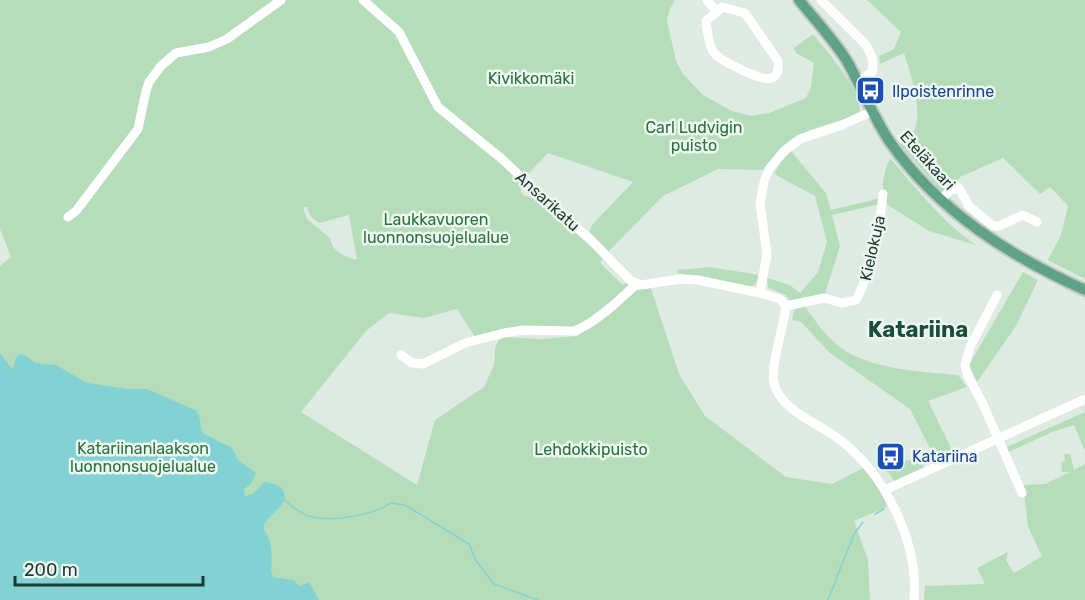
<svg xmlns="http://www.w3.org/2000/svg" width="1085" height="600" font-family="Rubik,sans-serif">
<rect width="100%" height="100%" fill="#deebe3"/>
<path fill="#b5ddba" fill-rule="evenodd" d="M0,0H675L669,11L667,21L676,61L683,74L703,95L732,111L751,116L769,113L806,98L811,87L814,63L796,53L794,48L813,34C824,48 866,95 859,112C837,125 809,126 789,141C779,149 772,160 765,170L718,169L663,196L608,252L589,233L592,225L633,182L548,153L524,178L440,105L401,40L431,100L521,181V192L524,196L539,198L603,258L600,263L623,285L627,282L632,285L583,323L573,328L477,340L457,309L424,318L389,313L366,331L301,412L417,485L435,420L484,387L494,365L495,348L498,341L503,337L542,339L578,336L585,327L634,291L651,288L679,374L705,416L786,477L832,484L863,468L879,486L887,507L854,521L868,560L870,600H0V266L11,257L0,229ZM303,207H307L311,217L319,223L349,215L357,260C344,256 333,253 330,238L307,219Z
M867,0H1085V279L1048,260L1061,235L1068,206L1050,187L1040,194L1003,158L960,177L955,185L942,192L900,144C904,140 911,136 914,131C924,114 910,71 904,53L880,64L879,56L894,49L901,32Z
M791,151L826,193L831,210L881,198L880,204L832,215L840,246L824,297L791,302L786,295L768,288L767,278L790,285L800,293L818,272L827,242L815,196L774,174L781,162Z
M890,158C917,189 942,222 976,245L929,231L885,203C881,187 883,173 890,158Z
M710,267L759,275C757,282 756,286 748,287L677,273V270Z
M1023,272L1038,280L1016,326L977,382L969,365Z
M803,304C814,319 825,336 840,347C868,369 923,372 958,375L967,387L928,401L953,452L936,460L910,409L830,353L801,322L792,320L795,307Z
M1085,412V451L1074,425L1052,432L1009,452L1006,449L1009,446Z
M1064,454H1070L1074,470L1085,464V600H924L925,586L985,584L977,568L1008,552L1006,560L1014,573L1042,556L1028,527L1023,485L1045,484L1070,472H1062L1061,462L1065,461Z
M916,458L922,461L924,469L895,482L887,471L900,463Z"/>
<path fill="#82d2d3" d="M0,353L12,369L14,366L16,357L20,354L26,356L35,363L56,365L87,383L128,389H147L195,410L199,415L201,428L204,434L232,448L238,460L256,473L251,484L244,489L245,496L253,494L264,482C270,482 278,484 282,489C293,502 268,515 264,525C263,531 268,534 269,539C272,549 272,562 271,572L273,577L293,580L300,586L309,582L319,600H0Z"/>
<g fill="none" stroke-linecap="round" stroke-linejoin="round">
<path stroke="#82d2d3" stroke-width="1.5" d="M284,500C292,506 301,515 312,517C334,522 373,515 391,503L405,505L469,544L476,561L494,584L538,600
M875,514L884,509
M828,600L854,534L863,522"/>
<defs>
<path id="major" d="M799,0C815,20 833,39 847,61C862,88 873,117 890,142C938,211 1010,256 1085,290"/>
</defs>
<use href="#major" stroke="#c0c8c5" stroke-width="14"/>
<path stroke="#fff" stroke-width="9" d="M363,0L399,32L438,107L502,159L557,211L589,238L631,281L641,285L680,279L698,280L760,293L780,299L786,306
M707,0L716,11
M821,0L866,45L872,57L873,71L858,82
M722,7L745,13L778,61C781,90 756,76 742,70C733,65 721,61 714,53C709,46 707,30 706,21Z
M942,199L950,190L959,188L969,206L993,226H999L1023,215L1037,222
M68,217L76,211L138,129L146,91L149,82L161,66L176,53L209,47L227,39L281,0
M760,293L767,254L760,204L764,182L769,169L783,152L800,139L842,125L873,111
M997,295L970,347L965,365L967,374L982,402L1022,493
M786,306C784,327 770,365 774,383C780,410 819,424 839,439C885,474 919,542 914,600
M786,306L824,298L842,303L856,300C873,267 879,231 883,194
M401,355L412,363L423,364L465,343L504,333L524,330L574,331C594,324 621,299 636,284
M885,490L1085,399"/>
<use href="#major" stroke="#60a288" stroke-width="10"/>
</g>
<defs>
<symbol id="bus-square" viewBox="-11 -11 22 22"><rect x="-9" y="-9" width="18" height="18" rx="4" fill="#1a4fb4" stroke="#eef7f2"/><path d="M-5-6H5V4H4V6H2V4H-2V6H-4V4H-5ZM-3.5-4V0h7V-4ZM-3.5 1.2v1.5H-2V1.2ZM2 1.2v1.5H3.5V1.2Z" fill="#fff"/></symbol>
</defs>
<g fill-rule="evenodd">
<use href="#bus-square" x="854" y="74" width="33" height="33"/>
<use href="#bus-square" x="874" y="440" width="33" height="33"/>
</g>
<g text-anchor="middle" stroke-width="5" stroke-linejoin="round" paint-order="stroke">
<g font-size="16" fill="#27733a" stroke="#eef7f2">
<text x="531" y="84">Kivikkomäki</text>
<text x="694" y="133">Carl Ludvigin<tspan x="694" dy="18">puisto</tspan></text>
<text x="436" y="225">Laukkavuoren<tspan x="436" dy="18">luonnonsuojelualue</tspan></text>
<text x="143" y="454">Katariinanlaakson<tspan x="143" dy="18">luonnonsuojelualue</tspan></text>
<text x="591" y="455">Lehdokkipuisto</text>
</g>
<g font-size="16" fill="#164399" stroke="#eef7f2" text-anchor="start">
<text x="892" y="97">Ilpoistenrinne</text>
<text x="912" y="462">Katariina</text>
</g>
<g font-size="16" fill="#1f3b2f" stroke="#eef7f2">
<text transform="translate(928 160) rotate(48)" y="6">Eteläkaari</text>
<text transform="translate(548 201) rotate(42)" y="6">Ansarikatu</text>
<text transform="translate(872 248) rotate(-77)" y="6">Kielokuja</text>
</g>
<g font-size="22" font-weight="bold" fill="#1a4d3a" stroke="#eef7f2">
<text x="918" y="337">Katariina</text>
</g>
</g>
<path d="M15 576v9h188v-9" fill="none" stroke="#1f3b2f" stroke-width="3"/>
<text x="24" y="576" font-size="18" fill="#1f3b2f" stroke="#eef7f2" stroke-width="4.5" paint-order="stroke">200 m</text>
</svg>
